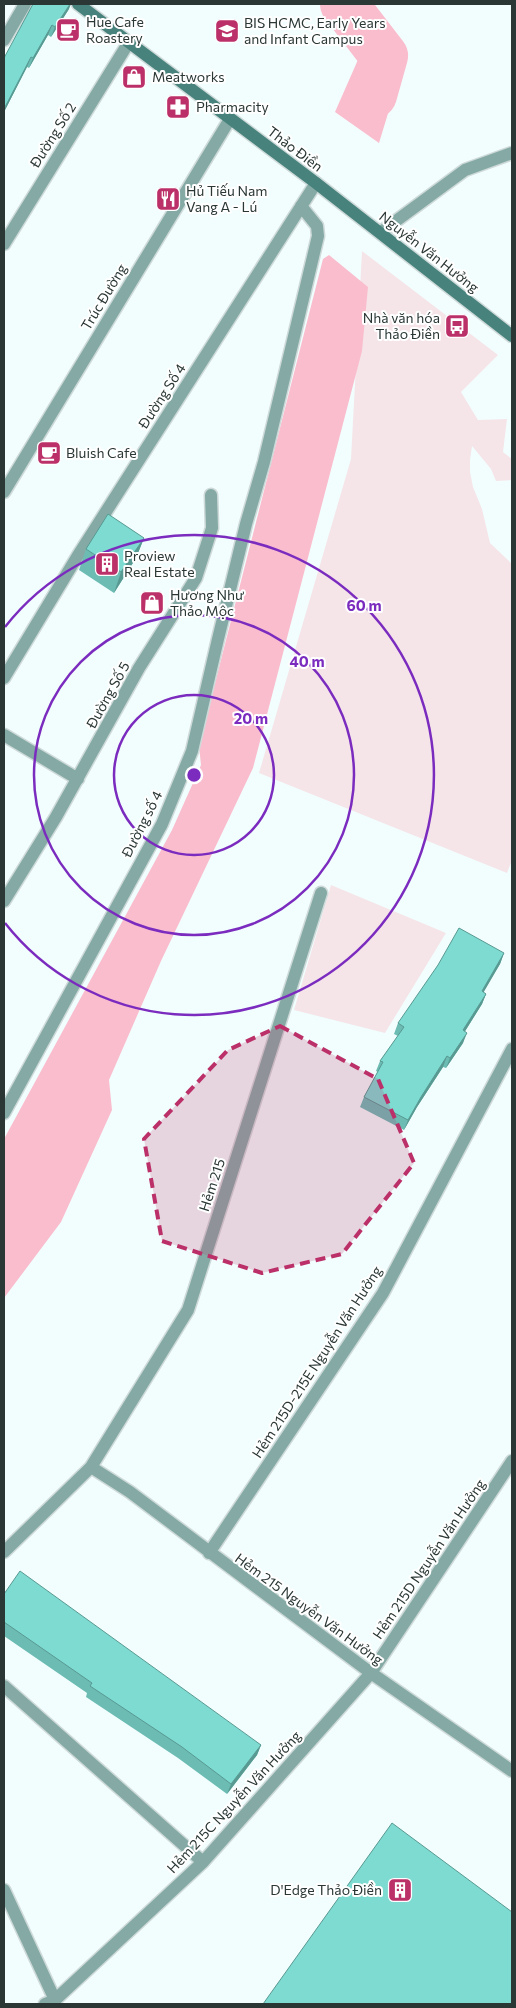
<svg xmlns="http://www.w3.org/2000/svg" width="516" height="2008" font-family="Commissioner,sans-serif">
<rect width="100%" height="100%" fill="#f2fefd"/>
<path fill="#f5e5e9" d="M362,251L498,355L461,392L478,420L507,419L503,452L512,459V480L496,481L491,469L472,446L470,460V472L473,487L482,509L490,543L512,564V860L507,873L259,773L351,459Z
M331,885L446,933L385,1033L294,1010Z"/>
<path fill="#fabdce" d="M375,21L407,51L379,143L335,112Z
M329,255L368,287L362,351L253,768L161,961L109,1080L112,1110L61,1222L4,1298V1139L172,830L201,765L199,746L323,259Z"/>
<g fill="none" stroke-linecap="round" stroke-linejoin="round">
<path stroke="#fabdce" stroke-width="48" d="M344,4L384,56L373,95"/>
<defs>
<path id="minor" d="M4,40L25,4
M381,232L465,170L512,153
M4,244L129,42
M4,492L230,119
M4,678L77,557L316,183
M4,735L78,779
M4,901L56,817L139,668L196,578L212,528L211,495
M4,1113L162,824L192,751L218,639L246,524L264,462L318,236L317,226L301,206
M91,1467L130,1492L371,1673L512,1771
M4,1552L91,1467L188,1310L321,893
M209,1553L383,1293L512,1049
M4,1686L203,1862
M4,1890L55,2000
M45,2004L55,2000L203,1862L371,1673L512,1461"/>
<path id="secondary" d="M78,4L316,183L512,336"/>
</defs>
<use href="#minor" stroke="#cedad9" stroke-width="15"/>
<use href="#secondary" stroke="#cedad9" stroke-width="15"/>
<use href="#minor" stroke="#85aaa5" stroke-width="12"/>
<use href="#secondary" stroke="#48827c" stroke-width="12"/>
</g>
<path fill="#6cbcb4" d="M69,9L51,37L48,35L29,68L27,67L4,112V58Z
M144,538L136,558L114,593L79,570L86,549Z
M504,953L500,964L483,992L486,994L482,1004L465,1031L463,1043L446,1068L443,1067L417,1107L404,1130L360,1107L364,1097L378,1072L376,1071L380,1061L398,1036L394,1034L398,1023Z
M4,1594L261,1745L257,1755L227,1794L178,1758L86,1697L87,1693L4,1636Z"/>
<path fill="#589992" d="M70,4H71L69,9L51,37L55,27Z
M52,25L48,35L29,68L33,58Z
M31,57L27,67L4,112V109Z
M144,538L136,558L114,593L121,572Z
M504,953L500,964L478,1002L482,991Z
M486,994L482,1004L459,1041L463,1030Z
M467,1033L463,1043L446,1068L450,1058Z
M447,1056L443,1067L417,1107L404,1130L408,1120L421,1097Z
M261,1745L257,1755L227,1794L231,1784Z"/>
<path fill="#7edbd1" stroke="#589992" d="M33,4H70L55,27L52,25L33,58L31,57L4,109V58Z
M108,514L144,538L121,572L86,549Z
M459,928L504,953L482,991L486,994L463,1030L467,1033L450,1058L447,1056L421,1097L408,1120L364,1097L383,1062L380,1061L404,1027L398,1023L438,965Z
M20,1571L261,1745L231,1784L182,1747L90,1686L92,1683L4,1622V1594Z
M392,1823L512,1912V2004H263Z"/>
<path fill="#bb3068" fill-opacity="0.2" stroke="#bb3068" stroke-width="4" stroke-dasharray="10 6" stroke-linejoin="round" d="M280,1026L378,1079L414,1163L342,1254L262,1273L162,1241L144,1139L228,1050Z"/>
<g fill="none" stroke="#7b2cbf" stroke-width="2.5">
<circle cx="194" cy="775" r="80"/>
<circle cx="194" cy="775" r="160"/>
<path d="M5 627A240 240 0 1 1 5 923"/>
</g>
<defs>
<symbol id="cafe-square" viewBox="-11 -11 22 22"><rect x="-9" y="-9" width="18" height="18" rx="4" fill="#bb3068" stroke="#fff"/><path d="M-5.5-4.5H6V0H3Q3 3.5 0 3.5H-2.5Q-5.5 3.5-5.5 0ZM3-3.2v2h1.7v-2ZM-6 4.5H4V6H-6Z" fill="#fff"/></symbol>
<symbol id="school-square" viewBox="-11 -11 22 22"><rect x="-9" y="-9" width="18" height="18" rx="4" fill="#bb3068" stroke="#fff"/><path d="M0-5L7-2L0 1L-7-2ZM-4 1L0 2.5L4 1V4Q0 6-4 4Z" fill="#fff"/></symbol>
<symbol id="shop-square" viewBox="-11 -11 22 22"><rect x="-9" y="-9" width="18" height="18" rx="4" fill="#bb3068" stroke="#fff"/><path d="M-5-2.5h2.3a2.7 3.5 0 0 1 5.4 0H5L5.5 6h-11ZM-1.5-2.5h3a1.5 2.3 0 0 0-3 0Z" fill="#fff"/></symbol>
<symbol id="pharmacy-square" viewBox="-11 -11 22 22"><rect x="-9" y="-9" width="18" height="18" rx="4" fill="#bb3068" stroke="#fff"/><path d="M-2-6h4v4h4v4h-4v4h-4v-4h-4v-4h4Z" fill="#fff"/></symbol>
<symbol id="restaurant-square" viewBox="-11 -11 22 22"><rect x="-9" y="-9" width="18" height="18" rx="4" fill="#bb3068" stroke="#fff"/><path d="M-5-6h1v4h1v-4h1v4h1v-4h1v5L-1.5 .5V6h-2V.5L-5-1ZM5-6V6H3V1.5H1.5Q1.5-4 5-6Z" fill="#fff"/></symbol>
<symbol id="bus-square" viewBox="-11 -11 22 22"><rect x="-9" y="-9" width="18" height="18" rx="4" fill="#bb3068" stroke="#fff"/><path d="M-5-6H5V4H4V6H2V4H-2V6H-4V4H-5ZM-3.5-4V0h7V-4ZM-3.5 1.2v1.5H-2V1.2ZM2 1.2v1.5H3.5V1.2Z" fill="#fff"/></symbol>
<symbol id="building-square" viewBox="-11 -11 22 22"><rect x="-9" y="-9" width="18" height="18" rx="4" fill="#bb3068" stroke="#fff"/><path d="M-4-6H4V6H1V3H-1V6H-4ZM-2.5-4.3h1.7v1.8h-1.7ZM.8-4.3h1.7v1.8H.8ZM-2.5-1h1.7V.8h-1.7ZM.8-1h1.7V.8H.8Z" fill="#fff"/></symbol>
</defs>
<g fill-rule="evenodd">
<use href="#cafe-square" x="54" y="16" width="28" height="28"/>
<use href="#school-square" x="213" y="17" width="28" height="28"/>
<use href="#shop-square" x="120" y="63" width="28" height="28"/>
<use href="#pharmacy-square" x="164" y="93" width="28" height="28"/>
<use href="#restaurant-square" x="154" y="185" width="28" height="28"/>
<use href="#bus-square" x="443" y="312" width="28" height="28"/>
<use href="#cafe-square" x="35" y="439" width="28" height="28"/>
<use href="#building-square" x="93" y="550" width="28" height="28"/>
<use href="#shop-square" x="138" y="589" width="28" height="28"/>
<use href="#building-square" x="386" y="1876" width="28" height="28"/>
</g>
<g text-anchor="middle" stroke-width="4" stroke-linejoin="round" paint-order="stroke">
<g font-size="14" fill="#2a3735" stroke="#fff" text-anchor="start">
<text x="86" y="27">Hue Cafe<tspan x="86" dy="16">Roastery</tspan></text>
<text x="244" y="28">BIS HCMC, Early Years<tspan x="244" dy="16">and Infant Campus</tspan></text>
<text x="152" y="82">Meatworks</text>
<text x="196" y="112">Pharmacity</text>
<text x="186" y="196">Hủ Tiếu Nam<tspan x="186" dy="16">Vang A - Lú</tspan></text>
<text x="440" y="323" text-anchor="end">Nhà văn hóa<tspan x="440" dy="16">Thảo Điền</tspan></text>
<text x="66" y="458">Bluish Cafe</text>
<text x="124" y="561">Proview<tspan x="124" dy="16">Real Estate</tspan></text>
<text x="170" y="600">Hương Như<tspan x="170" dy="16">Thảo Mộc</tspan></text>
<text x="382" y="1895" text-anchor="end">D'Edge Thảo Điền</text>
</g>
<g font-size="14" fill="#2a3735" stroke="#fff">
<text transform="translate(53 135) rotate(-58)" y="5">Đường Số 2</text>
<text transform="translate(295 149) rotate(37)" y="5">Thảo Điền</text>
<text transform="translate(429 252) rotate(38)" y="5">Nguyễn Văn Hưởng</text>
<text transform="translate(104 297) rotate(-59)" y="5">Trúc Đường</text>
<text transform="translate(162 396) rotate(-57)" y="5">Đường Số 4</text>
<text transform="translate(108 695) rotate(-61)" y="5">Đường Số 5</text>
<text transform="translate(142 824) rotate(-63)" y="5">Đường số 4</text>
<text transform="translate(212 1185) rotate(-72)" y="5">Hẻm 215</text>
<text transform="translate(317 1362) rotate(-57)" y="5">Hẻm 215D-215E Nguyễn Văn Hưởng</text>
<text transform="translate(429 1559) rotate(-56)" y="5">Hẻm 215D Nguyễn Văn Hưởng</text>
<text transform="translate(309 1609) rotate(36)" y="5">Hẻm 215 Nguyễn Văn Hưởng</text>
<text transform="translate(234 1802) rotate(-47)" y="5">Hẻm 215C Nguyễn Văn Hưởng</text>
</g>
</g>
<circle cx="194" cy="775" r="8" fill="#7b2cbf" stroke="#fff" stroke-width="2.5"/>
<g font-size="15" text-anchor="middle" font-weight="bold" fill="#7b2cbf" stroke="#fff" stroke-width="4" stroke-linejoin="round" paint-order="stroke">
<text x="364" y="611">60 m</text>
<text x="307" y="667">40 m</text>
<text x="251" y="724">20 m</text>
</g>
<rect width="516" height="2008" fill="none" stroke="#2a3735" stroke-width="10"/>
</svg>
